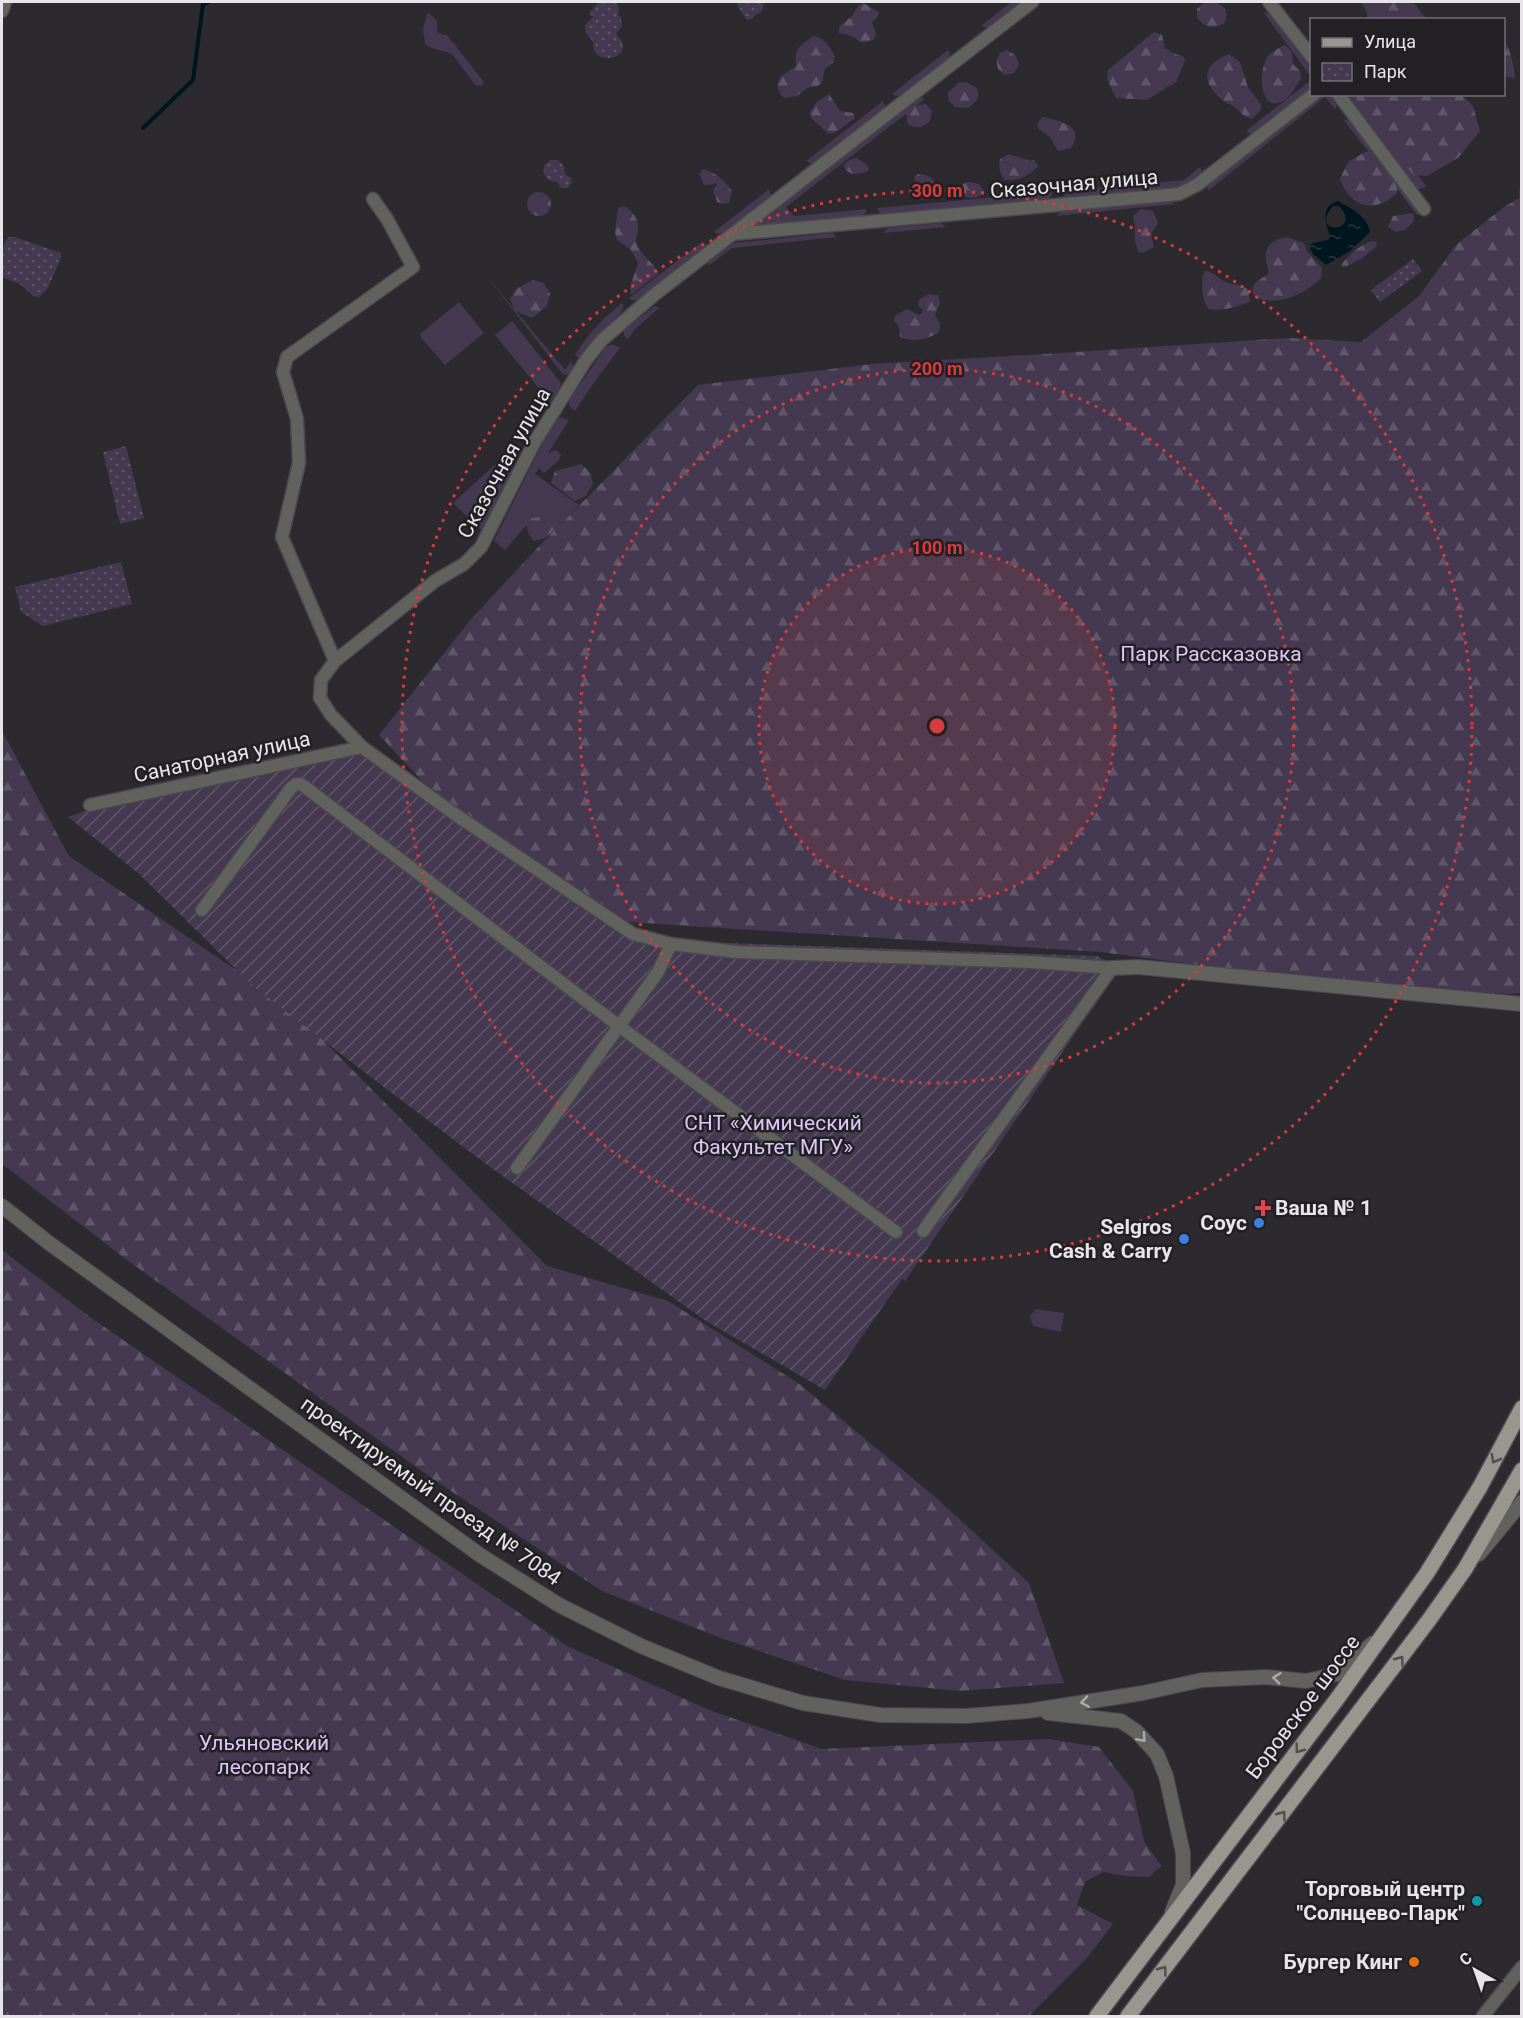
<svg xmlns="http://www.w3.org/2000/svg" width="1523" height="2018" font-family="Roboto,sans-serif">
<defs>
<pattern id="forest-firs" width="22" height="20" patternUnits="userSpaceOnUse" patternTransform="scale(1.5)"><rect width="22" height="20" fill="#443950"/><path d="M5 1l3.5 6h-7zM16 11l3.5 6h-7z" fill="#5f5669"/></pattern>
<pattern id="park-dots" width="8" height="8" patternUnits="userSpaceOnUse" patternTransform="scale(1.5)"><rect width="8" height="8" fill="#443950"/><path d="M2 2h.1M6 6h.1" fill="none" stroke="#5f5669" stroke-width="1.8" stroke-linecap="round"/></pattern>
<pattern id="garden-furrows" width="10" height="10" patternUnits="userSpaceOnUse" patternTransform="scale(1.5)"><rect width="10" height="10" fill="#443950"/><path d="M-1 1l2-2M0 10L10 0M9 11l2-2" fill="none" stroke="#5f5669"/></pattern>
<pattern id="water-ripples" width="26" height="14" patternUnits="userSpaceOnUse" patternTransform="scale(1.5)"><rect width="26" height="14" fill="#00161e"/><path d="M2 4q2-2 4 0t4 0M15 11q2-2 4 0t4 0" fill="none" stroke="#25383f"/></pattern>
</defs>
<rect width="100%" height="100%" fill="#2c292f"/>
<path fill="#443950" d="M1011,2H1022L990,27L987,28L981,26Z
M428,12L437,21V31L443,35H447L484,82L482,86L475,85L453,55C444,49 434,51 425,44L423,28Z
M1266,12L1272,15L1311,66V77L1264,13Z
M948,50L950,53L949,59L902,95L895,96L892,94Z
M1311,80V89L1255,133L1252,135L1246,131Z
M1323,95H1330L1337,105L1335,109L1325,97L1208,191L1207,186L1209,184Z
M1348,95H1357L1427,187L1419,189L1415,187L1348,100Z
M920,97L925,99L786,207L794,216L866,209V213L859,218L756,227L757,222Z
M883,101L885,107L883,110L815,163L811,164L806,161Z
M1343,119L1350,121L1420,214L1417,215Z
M1200,167L1202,170C1200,180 1188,184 1180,188L1069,198L1065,197L1061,191L1184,180Z
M769,189L771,196L769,199L725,233L717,234L714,232Z
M1052,192V196L1045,201L881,215L877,208Z
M1170,201L1175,204L1056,216L1062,211Z
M941,223L946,227L883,233L888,228Z
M832,233L837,237L732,248L708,266V265L709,261L734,243Z
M703,241V249L701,252L638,300H631L629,298Z
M485,274L565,370L571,361L573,366L571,373L565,375L562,373Z
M459,302L484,333L445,365L421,338L420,334Z
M622,303L624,306L620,314L600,333L581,357H577L575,355C588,334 603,318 622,303Z
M655,306L659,308L634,330L628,339L624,336V330Z
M512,321L561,383L560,388L550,402L495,335Z
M612,344L620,348L593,384L575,411L569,406V400L606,347Z
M560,417L569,420L535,474L579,505L550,535L531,520L505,550L494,541L548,432L555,422Z
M501,459L513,470V473L484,530L480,529L453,503Z
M1036,1309L1064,1313L1061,1332L1033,1326L1030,1316Z"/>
<path fill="url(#forest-firs)" d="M1205,2C1220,1 1230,7 1225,23C1212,29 1207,29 1197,18V9Z
M1361,2H1413L1425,17L1424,19H1367V12Z
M863,3L879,12L877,18L872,22L876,34L874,40L862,43L852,36L839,33V27L852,16L858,6Z
M1154,32L1162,35L1165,48L1173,53L1184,57L1185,61L1176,82L1147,100L1116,98L1107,79L1108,70Z
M813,36C825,37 829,47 835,56L834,62L825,69L822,82L818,86L807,88L797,96L785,98C777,92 776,86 780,77L796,66C794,48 799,47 813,36Z
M1504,41C1510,47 1515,70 1515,79L1504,75Z
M1285,45L1292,52L1293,64L1300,71L1301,79C1296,85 1293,93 1287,98C1260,120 1256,70 1269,55C1274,50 1279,48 1285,45Z
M1007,50L1016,56L1019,65L1014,73L1005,75L998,69L996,61L1000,53Z
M1229,54L1240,62L1248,87L1261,105V110L1252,119C1241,116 1241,111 1233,106C1229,103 1224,103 1221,99C1200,80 1203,64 1229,54Z
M966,82L977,88C980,99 977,101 968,108L955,107L949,101L948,93L958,83Z
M829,94L840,111L853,113L855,118L835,133L829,134L811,118L810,112L817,102Z
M1358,94L1462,95L1473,106L1480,131L1458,158L1427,176L1415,175L1405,166L1356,99Z
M926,104L932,111L930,121C923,128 918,129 908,125L906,112L913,106Z
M1042,117C1059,121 1086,125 1071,148L1058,151L1050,137L1039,129L1037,125Z
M1365,152H1371L1397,186V193C1375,214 1350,208 1340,179L1348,162Z
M1009,154L1030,161L1034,160L1039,166C1028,176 1020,181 1005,180C1000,173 998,168 1000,159Z
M857,158L867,165L869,169L866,172C857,174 849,176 844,167C845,160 850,160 857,158Z
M1521,167V993L1508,994L1310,980L1101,952L628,922L457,808L423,782L379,735L472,618L558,526L545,538L534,541C528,535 526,528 527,519L545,516L556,509L561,513L560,525L698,385L872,364L1045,354L1289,338L1361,342L1419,296L1457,244L1504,207L1519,198Z
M703,169C716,173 723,179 732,191L729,203L723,204L717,202L713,190L717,185L716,183L710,185H704L699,174Z
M918,174C927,173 934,179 938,187L934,195L927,200L919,199L914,177Z
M968,182L979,184L984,192L982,195L974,198L966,197L962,189L963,184Z
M527 204a12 12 0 1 1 24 0a12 12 0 1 1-24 0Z
M624,206C632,210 639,219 638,229C638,234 635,238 636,242C639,254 653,262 659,273L631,295L630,287L638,263L631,250L617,240L615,232L618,208Z
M1141,209L1153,211L1158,223L1151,234L1154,247L1143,253L1139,252C1132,241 1137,228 1133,216Z
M1413,213L1414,221L1405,230L1396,232L1388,227L1393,216Z
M1287,237L1304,243L1307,251L1322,268L1321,278C1305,295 1276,307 1254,297C1250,282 1257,282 1268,274C1269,268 1266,265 1266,259C1264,245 1275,239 1287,237Z
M1372,241L1377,242L1376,247L1361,259L1345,267L1341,266C1346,256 1362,244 1372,241Z
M1206,271C1214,272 1217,278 1224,281C1231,285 1240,284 1248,289L1250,302C1236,306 1224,312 1209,309C1201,300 1202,285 1203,274Z
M533,280L544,283L550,294L547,306L532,318L515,311L510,299L516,289Z
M929,294L938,295L940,303L935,315L940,323L939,332C929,339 912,343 900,337L899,328L894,320L895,316L907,309L919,315L922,313L923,309L919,307L918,302L920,299Z
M556,450L561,455L558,461L544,473L539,468C541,458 547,453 556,450Z
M581,464L590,472L593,484L586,496L575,501L551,483L555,471Z
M2,731L69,856L290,1007L547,1266L668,1301L798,1383L934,1496L1029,1583L1064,1683L960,1691L845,1680L718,1637L602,1591L433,1479L131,1263L2,1164Z
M2,1250L90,1317L567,1646L709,1710L822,1749L1049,1739L1099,1747L1133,1791L1144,1841L1161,1866L1149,1877L1125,1876L1103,1872L1085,1882L1077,1905L1113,1924L1086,1959L1029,2016H2Z"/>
<path fill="url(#park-dots)" d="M599,2H616L619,8L618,14L621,18L622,26L616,34C618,37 621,39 622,42C628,57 603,64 595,52C593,49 594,45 593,42C589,34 585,36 585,25L593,17L589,13Z
M737,2H764L763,9L760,13L755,15L752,19L747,20L739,9Z
M550,160H558L564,166L565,174L571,178L572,182L568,188H561L557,182C547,182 542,176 544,166Z
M9,237H15L61,253V258L48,288L39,297L33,296L20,284L2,277C1,264 0,246 9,237Z
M1413,259L1422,271L1380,302L1371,290Z
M126,446L144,518L120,524L103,452Z
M121,562L132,604L43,626L21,612L15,587Z"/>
<path fill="url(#garden-furrows)" d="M361,754L506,854L639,940L1098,956L1119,970L905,1281L902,1279L825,1390L706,1321L490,1167L389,1091L254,987L138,873L68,817L95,807Z"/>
<path fill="url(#water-ripples)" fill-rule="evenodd" d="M1338,201C1351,209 1367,215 1370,232L1350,251L1326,265L1313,254L1310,248L1312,243L1328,240L1330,237C1326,224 1319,207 1338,201ZM1333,206H1339C1364,232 1307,237 1333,206Z"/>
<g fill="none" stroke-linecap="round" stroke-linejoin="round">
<path stroke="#00161e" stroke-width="4" d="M143,128L193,80L203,4L209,2"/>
<defs>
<path id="minor" d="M1269,2L1312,57
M2,11L5,2
M1338,94L1424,209
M733,234L1179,194L1197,185L1314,94
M335,661L282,537L299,463L297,419L283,372L287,357L413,267L387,219L373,199
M90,805L362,747
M202,910L291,788L296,784H301L619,1026L896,1232
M517,1168L658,972L671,944
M923,1231L1112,968L1031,962L737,952L671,944L633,934L453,813L362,747L331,715L320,698L321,680L335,661L435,581L464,564L481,547L534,443L586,360L602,340L654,295L1032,2
M1483,2016L1522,1967"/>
<path id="tertiary" d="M1112,968L1139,967L1522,1004
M2,1206L49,1243L480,1555L559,1605L641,1646L719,1678L803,1703L880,1715L966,1716L1028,1711L1143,1693L1202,1680L1266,1677L1306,1681L1337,1674L1373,1643
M1479,1554L1522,1502
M1048,1713L1121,1721L1136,1731L1157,1754L1166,1776L1183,1853V1885L1172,1912"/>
<path id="primary" d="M1097,2016L1337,1699L1427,1573L1480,1487L1522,1408
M1128,2016L1429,1620L1465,1569L1522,1470"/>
</defs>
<use href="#minor" stroke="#4a474d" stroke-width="15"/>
<use href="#tertiary" stroke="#4a474d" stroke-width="16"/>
<use href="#primary" stroke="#4a474d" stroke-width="18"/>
<use href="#minor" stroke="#61615e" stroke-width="12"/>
<use href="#tertiary" stroke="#61615e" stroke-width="14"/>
<use href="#primary" stroke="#97968f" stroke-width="15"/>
</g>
<defs><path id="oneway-chevron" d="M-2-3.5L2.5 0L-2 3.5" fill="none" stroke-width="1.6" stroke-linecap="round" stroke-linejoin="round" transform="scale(1.5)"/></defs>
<g stroke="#514f4f">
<use href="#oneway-chevron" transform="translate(1495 1459) rotate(118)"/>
<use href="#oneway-chevron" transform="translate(1400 1660) rotate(-53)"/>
<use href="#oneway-chevron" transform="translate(1299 1749) rotate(127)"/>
<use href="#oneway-chevron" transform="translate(1282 1815) rotate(-53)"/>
<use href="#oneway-chevron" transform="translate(1163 1970) rotate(-53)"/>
</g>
<g stroke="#abaaaa">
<use href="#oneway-chevron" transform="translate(1277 1678) rotate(-174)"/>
<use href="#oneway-chevron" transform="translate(1085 1702) rotate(171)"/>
<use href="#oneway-chevron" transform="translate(1142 1738) rotate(48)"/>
</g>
<circle cx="937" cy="726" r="178" fill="#d83b3b" fill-opacity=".12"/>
<g fill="none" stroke="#d83b3b" stroke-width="3" stroke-dasharray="3 6">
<circle cx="937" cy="726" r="178"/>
<circle cx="937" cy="726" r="357"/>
<circle cx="937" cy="726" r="535"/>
</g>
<path fill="#e0444e" stroke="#222025" stroke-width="2" d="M1260 1199h6v6h6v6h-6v6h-6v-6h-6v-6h6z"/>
<g fill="#3f7fe0" stroke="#222025" stroke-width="2">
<circle cx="1259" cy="1223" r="6"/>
<circle cx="1184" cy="1239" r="6"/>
</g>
<circle fill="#0f9aa8" stroke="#222025" stroke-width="2" cx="1477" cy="1901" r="6"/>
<circle fill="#e8710a" stroke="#222025" stroke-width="2" cx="1414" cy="1962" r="6"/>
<g text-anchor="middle" stroke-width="5" stroke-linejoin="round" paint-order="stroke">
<g font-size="21" fill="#e7e5e9" stroke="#222025">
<text transform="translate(1074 184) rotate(-5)" y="7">Сказочная улица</text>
<text transform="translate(504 463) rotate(-61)" y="7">Сказочная улица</text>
<text transform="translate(222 757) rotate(-12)" y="7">Санаторная улица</text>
<text transform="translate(431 1491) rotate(35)" y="7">проектируемый проезд № 7084</text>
<text transform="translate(1303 1707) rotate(-53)" y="7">Боровское шоссе</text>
</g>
<g font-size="21" fill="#dec7f8" stroke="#222025">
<text x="1211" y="661">Парк Рассказовка</text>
<text x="773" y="1130">СНТ «Химический<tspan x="773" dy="24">Факультет МГУ»</tspan></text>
<text x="264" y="1750">Ульяновский<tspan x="264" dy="24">лесопарк</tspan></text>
</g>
<g font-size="21" font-weight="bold" fill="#e7e5e9" stroke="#222025" text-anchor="end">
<text x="1275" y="1215" text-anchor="start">Ваша № 1</text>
<text x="1247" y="1230">Соус</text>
<text x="1172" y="1234">Selgros<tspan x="1172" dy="24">Cash &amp; Carry</tspan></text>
<text x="1465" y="1896">Торговый центр<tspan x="1465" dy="24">"Солнцево-Парк"</tspan></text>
<text x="1402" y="1969">Бургер Кинг</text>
</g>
</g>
<circle cx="937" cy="726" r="9" fill="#d83b3b" stroke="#222025" stroke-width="3"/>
<g font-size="18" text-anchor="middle" font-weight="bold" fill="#d83b3b" stroke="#222025" stroke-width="5" stroke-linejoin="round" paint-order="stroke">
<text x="937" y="197">300 m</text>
<text x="937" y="375">200 m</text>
<text x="937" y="554">100 m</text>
</g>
<rect width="1523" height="2018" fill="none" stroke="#e7e5e9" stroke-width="6"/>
<rect x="1310" y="18" width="195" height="78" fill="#222025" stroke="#716f73" stroke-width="1.5"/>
<rect x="1322" y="38" width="30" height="9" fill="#97968f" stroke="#716f73" stroke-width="1.5"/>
<text x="1364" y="48" font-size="18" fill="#e7e5e9">Улица</text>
<rect x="1322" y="63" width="30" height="18" fill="url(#park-dots)" stroke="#716f73" stroke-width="1.5"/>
<text x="1364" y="78" font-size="18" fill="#e7e5e9">Парк</text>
<g transform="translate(1475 1970) rotate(320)" stroke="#222025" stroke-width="4.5" paint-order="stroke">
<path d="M0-4.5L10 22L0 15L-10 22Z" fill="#e7e5e9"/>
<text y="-9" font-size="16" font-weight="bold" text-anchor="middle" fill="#e7e5e9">С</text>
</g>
</svg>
